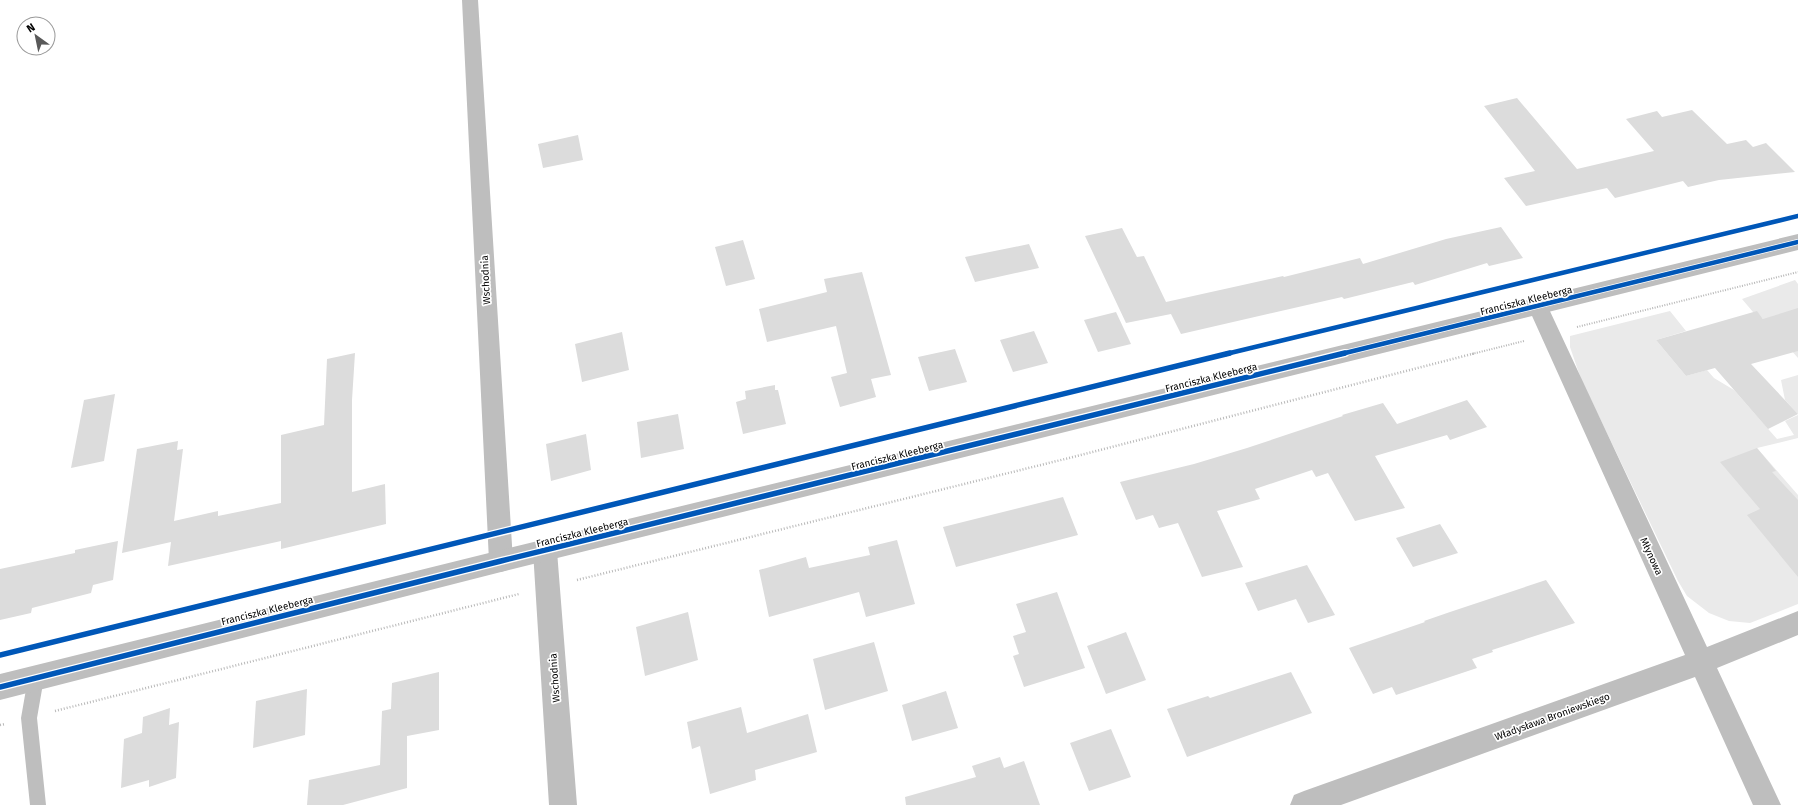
<svg xmlns="http://www.w3.org/2000/svg" width="1798" height="805" font-family="'Fira Sans',sans-serif">
<rect width="100%" height="100%" fill="#fff"/>
<path fill="#eaeaea" d="M1795,280L1798,284V358L1757,312H1753L1742,299Z
M1670,311L1686,331L1656,340L1686,376L1707,370L1714,378L1734,390L1777,439L1794,435L1785,421L1798,415V438L1757,448L1798,495V604L1750,623L1729,621L1709,613L1687,596L1678,581L1581,379L1570,347V336Z
M1798,375V414L1785,400L1781,380Z"/>
<path fill="#dcdcdc" d="M1517,98L1577,169L1654,151L1626,119L1657,111L1662,117L1692,110L1727,144L1746,140L1753,147L1766,143L1795,172L1719,180L1688,187L1683,181L1615,198L1607,188L1526,206L1504,178L1535,171L1484,106Z
M578,135L583,160L543,168L538,144Z
M1501,227L1523,258L1489,266L1487,263L1415,285L1413,282L1344,299L1342,297L1181,334L1171,314L1126,323L1085,236L1122,228L1137,257L1144,256L1166,302L1283,276L1284,277L1360,258L1363,264L1446,239Z
M743,240L755,279L726,286L715,247Z
M1029,244L1039,268L975,282L965,257Z
M862,272L891,375L871,379L876,397L840,407L831,377L847,373L836,326L767,342L759,309L827,292L824,279Z
M1798,308V351L1751,364L1798,414L1768,429L1715,368L1686,376L1656,340L1757,311L1763,319Z
M1116,312L1131,344L1098,352L1084,320Z
M1034,331L1048,363L1013,372L1000,340Z
M622,332L629,370L582,382L575,344Z
M955,349L967,382L929,391L918,357Z
M355,353L352,400V492L385,484L386,524L281,549V541L168,566L171,542L122,553L137,449L178,441L177,450L183,449L174,521L218,511V516L281,503V435L324,425L327,359Z
M775,385V390H778L786,424L743,434L736,402L746,399L745,391Z
M115,394L104,461L71,468L84,400Z
M1467,400L1487,427L1450,440L1447,435L1375,456L1405,508L1355,521L1328,473L1316,477L1312,470L1255,489L1260,499L1217,511L1243,567L1202,577L1178,523L1159,528L1153,515L1136,520L1120,482L1194,464L1247,448L1343,416L1342,415L1383,403L1397,424Z
M678,414L684,449L641,458L637,422Z
M586,434L591,470L551,481L546,444Z
M1757,448L1776,471L1772,472L1798,500V577L1747,515L1760,509L1720,462Z
M1063,497L1078,535L956,567L943,527Z
M1440,524L1458,553L1413,567L1396,538Z
M897,540L915,604L866,617L859,592L769,617L759,570L806,557L809,568L870,555L868,547Z
M118,541L113,580L93,585L91,593L32,608L31,613L0,620V569L75,553V550Z
M1307,565L1335,615L1308,623L1296,599L1258,611L1245,583Z
M1546,580L1575,623L1492,650L1493,652L1472,659L1477,668L1396,695L1392,687L1373,694L1349,648L1425,622L1424,621L1450,612Z
M1057,592L1085,668L1024,687L1013,656L1019,654L1013,636L1026,632L1016,604Z
M688,612L698,660L645,676L636,627Z
M1126,632L1146,680L1106,694L1087,646Z
M874,642L888,691L825,710L813,659Z
M439,672V730L407,736V788L343,805H307L309,780L380,765L382,711L391,709L392,683Z
M1291,672L1312,713L1187,757L1167,709L1208,696L1210,698Z
M307,689L305,735L253,748L256,701Z
M946,691L958,728L912,741L902,705Z
M741,707L747,733L808,714L817,752L755,770L756,780L710,794L700,746L692,749L687,722Z
M170,708L169,725L179,722L176,778L149,787V780L121,788L124,739L142,733L143,717Z
M1111,729L1131,777L1089,791L1070,743Z
M1000,757L1004,768L1024,761L1040,805H906L905,797L976,777L972,766Z"/>
<g fill="none" stroke-linecap="round" stroke-linejoin="round">
<path stroke="#b8b8b8" stroke-width="2" stroke-dasharray="1 1.5" stroke-linecap="butt" d="M1577,327L1798,272
M1472,354L1524,341"/>
<path stroke="#b8b8b8" stroke-width="2.5" stroke-dasharray="1 2" stroke-linecap="butt" d="M577,580L1077,456L1476,353
M55,711L519,594
M0,725L5,724"/>
<path fill="#bebebe" fill-rule="evenodd" d="M36,670L41,673L44,678L37,718L46,805H30L21,718L28,678L31,673Z"/>
<path fill="#bebebe" fill-rule="evenodd" d="M462,0H478L513,561L510,569L501,572L492,569L489,561Z
M1538,299L1545,301L1548,307L1707,647L1798,611V635L1717,668L1781,805H1753L1695,677L1341,805H1290L1294,795L1304,791L1685,655L1528,307L1531,301Z
M545,540L553,543L557,551L577,805H549L533,551L537,543Z"/>
<path fill="#bebebe" fill-rule="evenodd" d="M1798,234V250L501,572L0,700V674L501,550Z"/>
<defs>
<path id="cycleway-far1" d="M1226,354L1798,216
M1341,354L1798,242"/>
<path id="cycleway" d="M0,655L1230,353
M0,687L501,561L1345,353"/>
</defs>
<use href="#cycleway-far1" stroke="#fff" stroke-width="6"/>
<use href="#cycleway" stroke="#fff" stroke-width="8"/>
<use href="#cycleway-far1" stroke="#0057b8" stroke-width="4.5"/>
<use href="#cycleway" stroke="#0057b8" stroke-width="5.5"/>
</g>
<g text-anchor="middle" stroke-width="3.5" stroke-linejoin="round" paint-order="stroke">
<g font-size="10" fill="#000" stroke="#fff">
<text transform="translate(485 280) rotate(-93)" y="4">Wschodnia</text>
<text transform="translate(1526 300) rotate(-14)" y="4">Franciszka Kleeberga</text>
<text transform="translate(1211 377) rotate(-14)" y="4">Franciszka Kleeberga</text>
<text transform="translate(897 455) rotate(-14)" y="4">Franciszka Kleeberga</text>
<text transform="translate(582 532) rotate(-14)" y="4">Franciszka Kleeberga</text>
<text transform="translate(1652 556) rotate(65)" y="4">Młynowa</text>
<text transform="translate(267 610) rotate(-14)" y="4">Franciszka Kleeberga</text>
<text transform="translate(554 678) rotate(-94)" y="4">Wschodnia</text>
<text transform="translate(1552 716) rotate(-20)" y="4">Władysława Broniewskiego</text>
</g>
</g>
<g transform="translate(36 36) rotate(327)"><circle r="19" fill="#ffffff" stroke="#999999"/>
<path d="M0-3L7 15L0 10L-7 15Z" fill="#595959"/>
<text y="-6" font-size="11" font-weight="bold" text-anchor="middle" fill="#000000">N</text>
</g>
</svg>
